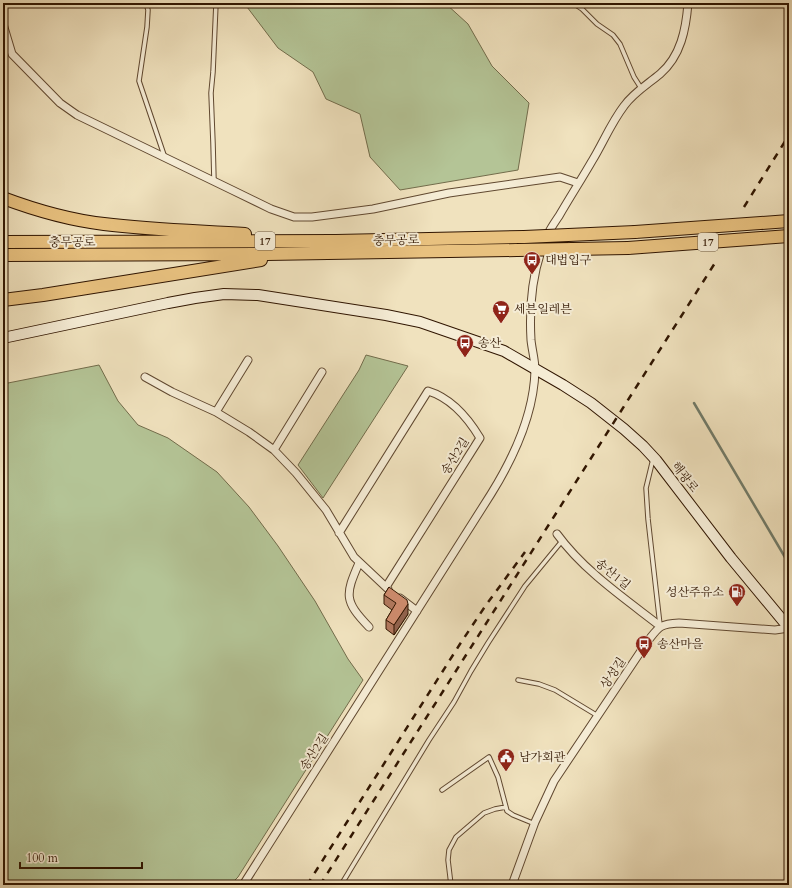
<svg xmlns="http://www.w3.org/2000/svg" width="792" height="888" font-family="Cardo,'Noto Serif KR',serif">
<rect width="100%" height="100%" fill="#f0e2be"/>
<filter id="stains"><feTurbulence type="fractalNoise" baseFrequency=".005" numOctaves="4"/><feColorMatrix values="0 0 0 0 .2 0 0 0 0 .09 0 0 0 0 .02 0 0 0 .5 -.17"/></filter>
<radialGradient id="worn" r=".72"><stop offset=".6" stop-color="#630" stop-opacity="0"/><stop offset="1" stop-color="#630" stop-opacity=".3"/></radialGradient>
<path fill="#b4c496" stroke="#726c4b" d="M244,3H445L468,24L492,66L529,103L518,170L400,190L370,157L360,114L326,99L313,72L278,48Z
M366,355L408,366L323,498L298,465L359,370Z
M99,365L118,401L138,425L168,438L217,472L249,507L278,546L315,601L348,659L363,680L238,877L230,885H3V384Z"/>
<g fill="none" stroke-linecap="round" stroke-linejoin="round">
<path stroke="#707a68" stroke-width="2.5" d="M694,403L789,564"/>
<defs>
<path id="service" d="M146,3L148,10L147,27L139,81L164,155
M573,3L582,9L597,24L613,35L620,44L634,77L641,88
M214,181L213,143L211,93L213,72L216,3
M653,459L646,488L648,519L660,625
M518,680L539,684L555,690L598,716
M442,790L489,757L498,777L507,811L513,815L535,824
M341,885L429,740L454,702L471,671L488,643L525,586L562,541
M451,885L448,860L449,850L456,837L484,813L495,809L506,807"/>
<path id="minor" d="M3,24L12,54L60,103L77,115L232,190L271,209L294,217H312L373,209L449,193L560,177L578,183
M145,377L172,392L216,412L249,432L274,450L296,473L326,510L354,557L388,589
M216,412L248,360
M274,450L322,372
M339,533L428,391C451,398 468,418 480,438L386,587
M557,534C584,571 624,598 660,626
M359,563C345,595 344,601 369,627
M400,598L417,611
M243,885L491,494C514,457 534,415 535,370C535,360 532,350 531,340C529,305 532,269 547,236C550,229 555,222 559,216C570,197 581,180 592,161C603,143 611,123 624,106C633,93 648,84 660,74C681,56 686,29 688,3
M512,885L535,822L554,781L647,642C659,627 659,624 679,623L775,630L789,628"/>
<path id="secondary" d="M3,338L168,303L195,298L224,294L258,295L386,315L420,322L504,351L563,385L591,403L624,429L643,446L656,460L731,558L789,628"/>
<path id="trunk" d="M3,198C35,210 70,220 104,224C151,230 198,231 245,234
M635,232L789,221
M3,242L336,241L524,237
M628,248L789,236
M3,255L267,254L517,250
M3,300L43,295L261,260"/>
</defs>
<use href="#service" stroke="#604830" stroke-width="5.5"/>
<use href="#minor" stroke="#604830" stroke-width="9"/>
<use href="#secondary" stroke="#301500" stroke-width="12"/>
<use href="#trunk" stroke="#301500" stroke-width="14"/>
<use href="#service" stroke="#f5ecd5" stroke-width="3.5"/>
<use href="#minor" stroke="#f5ecd5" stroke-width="7"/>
<use href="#secondary" stroke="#f5ecd5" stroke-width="10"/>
<use href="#trunk" stroke="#e8c17f" stroke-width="12"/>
<path stroke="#301500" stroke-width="2.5" stroke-dasharray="7 7" stroke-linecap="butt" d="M744,207L789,135
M307,885L460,644L486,605L525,552
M320,885L715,263"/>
<defs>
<path id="trunk-bridge" d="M524,237L635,232
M517,250L628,248"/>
</defs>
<use href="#trunk-bridge" stroke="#301500" stroke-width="14" stroke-linecap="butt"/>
<use href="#trunk-bridge" stroke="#e8c17f" stroke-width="12"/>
</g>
<path fill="#b3795f" stroke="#301500" d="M389,587L408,614L394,635L386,629V620L392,610L384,604V595Z"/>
<path fill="#92634e" stroke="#301500" d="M408,604V614L394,635V625Z"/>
<path fill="#d08d6f" stroke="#301500" d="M389,587L407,600L408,604L394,625L386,620L396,603L384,595Z"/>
<defs>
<symbol id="bus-pin" viewBox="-11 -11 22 30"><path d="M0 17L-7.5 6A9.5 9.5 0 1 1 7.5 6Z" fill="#8f2418" stroke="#f5ecd5"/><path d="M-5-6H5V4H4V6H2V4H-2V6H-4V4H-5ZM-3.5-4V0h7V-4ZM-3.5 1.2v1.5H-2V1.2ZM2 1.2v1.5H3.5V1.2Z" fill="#fff"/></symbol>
<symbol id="supermarket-pin" viewBox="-11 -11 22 30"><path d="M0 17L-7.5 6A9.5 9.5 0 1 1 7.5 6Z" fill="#8f2418" stroke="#f5ecd5"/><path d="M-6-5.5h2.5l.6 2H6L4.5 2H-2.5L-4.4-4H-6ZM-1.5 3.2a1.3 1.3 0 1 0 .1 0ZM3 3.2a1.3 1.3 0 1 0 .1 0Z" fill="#fff"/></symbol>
<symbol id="fuel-pin" viewBox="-11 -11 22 30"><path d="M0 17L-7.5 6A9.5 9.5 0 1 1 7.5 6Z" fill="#8f2418" stroke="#f5ecd5"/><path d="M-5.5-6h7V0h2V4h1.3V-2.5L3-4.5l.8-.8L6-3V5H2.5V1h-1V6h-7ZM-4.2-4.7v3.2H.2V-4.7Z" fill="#fff"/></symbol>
<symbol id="civic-pin" viewBox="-11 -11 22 30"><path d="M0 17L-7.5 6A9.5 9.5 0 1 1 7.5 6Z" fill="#8f2418" stroke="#f5ecd5"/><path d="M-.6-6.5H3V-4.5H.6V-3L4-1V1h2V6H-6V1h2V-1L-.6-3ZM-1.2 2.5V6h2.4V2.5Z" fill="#fff"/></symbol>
</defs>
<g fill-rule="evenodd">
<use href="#bus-pin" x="522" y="250" width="20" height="27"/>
<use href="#supermarket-pin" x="491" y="299" width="20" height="27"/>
<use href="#bus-pin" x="455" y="333" width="20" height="27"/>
<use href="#fuel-pin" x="727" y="582" width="20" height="27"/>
<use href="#bus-pin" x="634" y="634" width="20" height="27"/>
<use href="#civic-pin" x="496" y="747" width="20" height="27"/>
</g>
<g text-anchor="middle" stroke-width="4" stroke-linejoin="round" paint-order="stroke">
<g fill="#f5ecd5" stroke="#6b5640" stroke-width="1">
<rect x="255" y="232" width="20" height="18" rx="3"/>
<rect x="698" y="233" width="20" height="18" rx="3"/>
</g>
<g font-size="11" font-weight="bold" fill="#301500">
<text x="265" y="245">17</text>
<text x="708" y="246">17</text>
</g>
<g font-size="12" fill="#301500" stroke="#f5ecd5">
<text transform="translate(396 240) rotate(-1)" y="4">충무공로</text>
<text x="72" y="246">충무공로</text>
<text transform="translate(455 456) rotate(-58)" y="4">송산2길</text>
<text transform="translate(685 477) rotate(52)" y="4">해광로</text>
<text transform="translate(613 574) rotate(39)" y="4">송산1길</text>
<text transform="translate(613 673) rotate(-56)" y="4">상성길</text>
<text transform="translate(314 752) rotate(-57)" y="4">송산2길</text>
</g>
<g font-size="12" fill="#301500" stroke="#f5ecd5" text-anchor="start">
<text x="545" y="264">대법입구</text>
<text x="514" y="313">세븐일레븐</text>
<text x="478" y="347">송산</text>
<text x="724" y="596" text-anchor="end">성산주유소</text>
<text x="657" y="648">송산마을</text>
<text x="519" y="761">남가회관</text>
</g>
</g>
<rect width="792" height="888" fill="none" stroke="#f0e2be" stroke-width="16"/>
<rect x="4" y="4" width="784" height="880" fill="none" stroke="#301500" stroke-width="2"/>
<rect x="8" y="8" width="776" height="872" fill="none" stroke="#301500"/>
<path d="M20 862v6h122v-6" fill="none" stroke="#301500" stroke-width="2"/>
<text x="26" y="862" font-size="12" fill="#301500" stroke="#f5ecd5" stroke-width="3" paint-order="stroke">100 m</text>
<rect width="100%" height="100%" filter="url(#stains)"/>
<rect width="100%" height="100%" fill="url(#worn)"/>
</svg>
